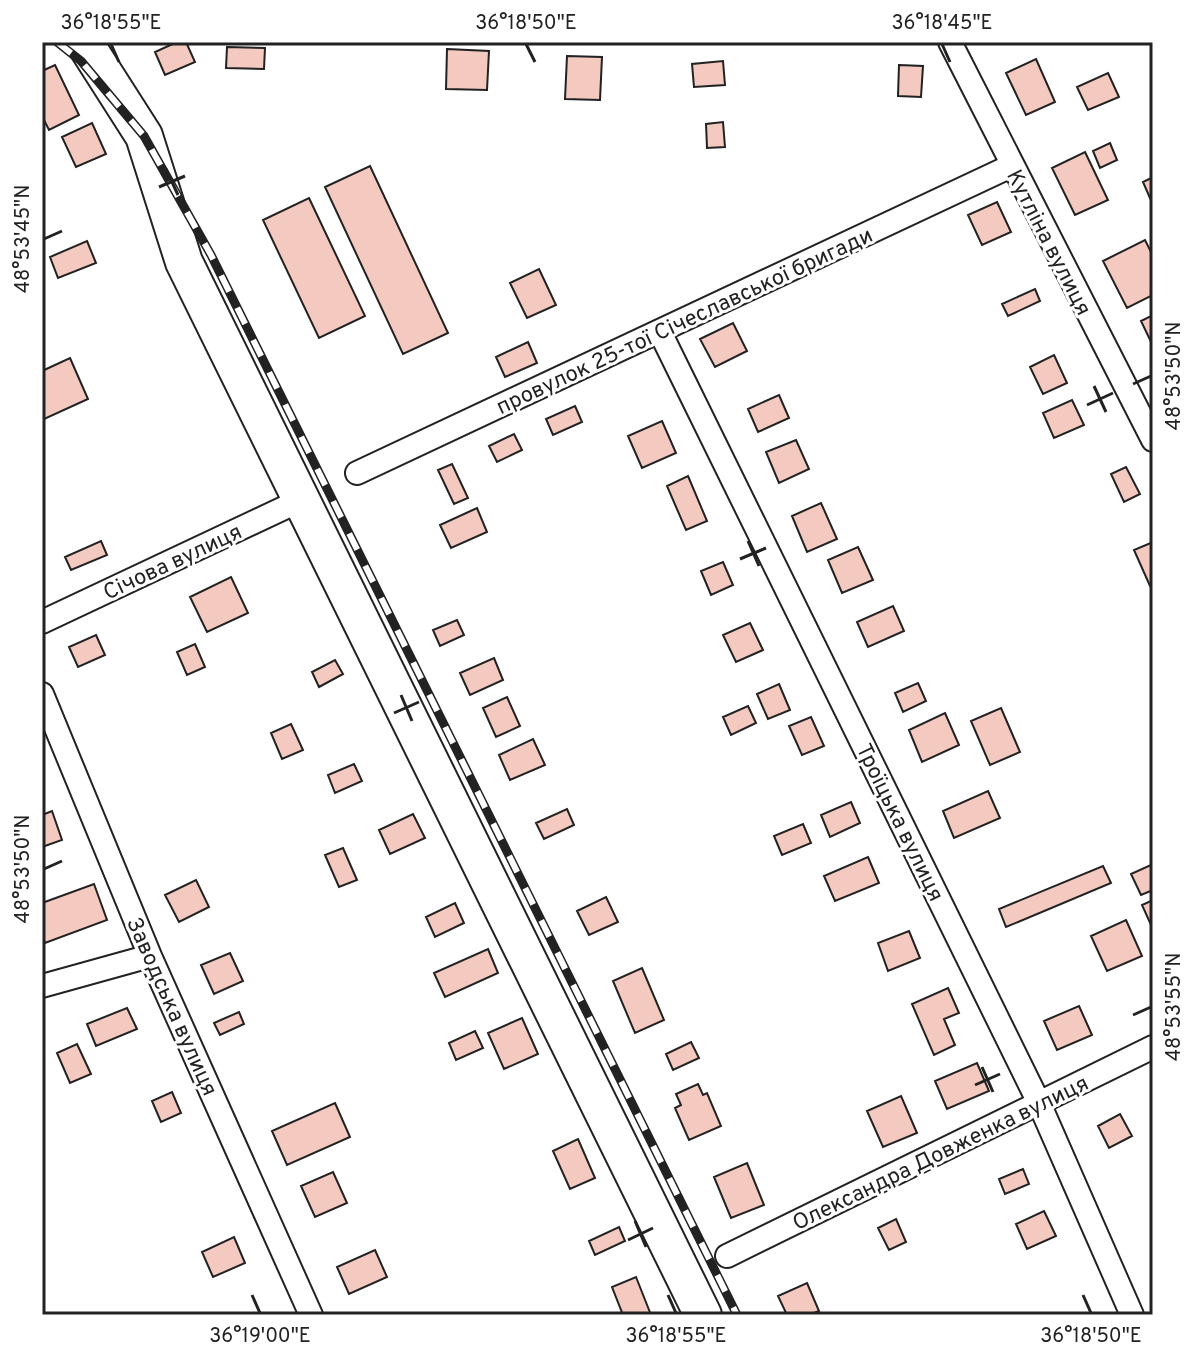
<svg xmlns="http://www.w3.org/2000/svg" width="1195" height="1357" font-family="Overpass,sans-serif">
<rect width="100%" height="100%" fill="#fff"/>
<path fill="#f3c9c0" stroke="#222" stroke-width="2" d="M177,42H186L195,62L165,75L155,52Z
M227,47L265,48L264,69L226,68Z
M447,49L489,51L487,90L446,89Z
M567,56L602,57L600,100L565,99Z
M1036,59L1055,102L1026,115L1006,73Z
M723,61L725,85L694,87L692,64Z
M55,65L79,115L49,130L42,116V71Z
M899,65L923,66L921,97L898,96Z
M1108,73L1119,97L1088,110L1077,87Z
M723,122L725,147L707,148L706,124Z
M92,123L106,154L76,167L62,137Z
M1110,143L1117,160L1100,168L1093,151Z
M1085,152L1108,200L1075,215L1052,168Z
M370,166L448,333L403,354L325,187Z
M1153,177V205L1143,182Z
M309,198L365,316L319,338L263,220Z
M997,202L1011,232L982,245L968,215Z
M1145,240L1153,256V295L1127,308L1103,261Z
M87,241L96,263L58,278L50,257Z
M539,269L556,305L527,318L510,283Z
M1035,289L1040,301L1008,316L1002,304Z
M1153,315V346L1141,321Z
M733,323L747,351L715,367L700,339Z
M528,342L537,363L505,377L496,357Z
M1054,355L1067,383L1043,394L1030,367Z
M70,358L88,399L42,420V371Z
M779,395L789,418L758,432L748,409Z
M1072,400L1084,425L1054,438L1043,413Z
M575,406L582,422L553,435L546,419Z
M662,421L676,453L642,468L628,436Z
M514,434L522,450L497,462L489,446Z
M796,440L809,469L779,483L766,452Z
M452,464L468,498L454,504L438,470Z
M1126,467L1140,494L1124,502L1111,474Z
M688,476L707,521L686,530L667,486Z
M821,503L837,539L807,552L792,516Z
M477,508L487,532L451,548L440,525Z
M101,541L107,555L71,570L65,557Z
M1153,542V585L1150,586L1134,550Z
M858,547L873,580L842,593L828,560Z
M723,562L733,585L711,595L701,571Z
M231,577L248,613L207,632L190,597Z
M893,606L904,631L868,647L857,622Z
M457,620L464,635L440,646L433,630Z
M750,623L763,650L736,662L723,635Z
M96,635L105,655L78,667L69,647Z
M195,644L205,667L187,675L177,652Z
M494,658L503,680L470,695L460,673Z
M335,660L343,674L319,687L312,672Z
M918,683L926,701L903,712L895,693Z
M779,684L790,710L768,719L757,694Z
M507,697L520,726L496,737L483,708Z
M748,706L756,723L731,735L723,717Z
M1001,708L1020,752L990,765L971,721Z
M945,713L959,745L922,762L909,730Z
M811,717L824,746L802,755L789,726Z
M291,724L303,750L282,759L271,733Z
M533,739L545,765L510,780L499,755Z
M354,764L362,781L335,793L328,775Z
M988,791L1000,818L954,838L943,811Z
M851,802L860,823L830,837L821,815Z
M567,809L574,825L544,839L536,823Z
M52,811L62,840L42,847V815Z
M413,814L425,838L390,854L379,830Z
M803,824L811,843L782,855L774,836Z
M343,848L357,880L339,887L325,855Z
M868,857L879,883L835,901L824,876Z
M1153,864V890L1141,895L1131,874Z
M1103,866L1111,883L1006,927L999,909Z
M196,880L209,907L179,922L165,895Z
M94,884L107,920L45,943L42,936V903Z
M606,897L618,922L589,935L577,911Z
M1153,900V924L1151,925L1142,905Z
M455,903L464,923L435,937L426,917Z
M1126,920L1142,956L1107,971L1091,936Z
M909,931L920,958L888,971L878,943Z
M488,949L498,973L445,997L434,973Z
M230,953L243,981L214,994L201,965Z
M642,968L664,1020L635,1033L613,981Z
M948,988L959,1013L944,1019L955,1045L934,1055L912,1004Z
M1079,1006L1092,1035L1057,1050L1044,1021Z
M127,1008L137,1029L96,1046L87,1024Z
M239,1012L244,1024L220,1035L214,1023Z
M522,1018L538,1054L504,1069L488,1033Z
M475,1031L483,1048L456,1060L449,1043Z
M691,1042L699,1058L673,1070L666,1054Z
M77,1044L91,1074L70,1083L57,1053Z
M977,1063L989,1091L947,1109L935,1081Z
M698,1084L703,1095L707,1093L721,1126L689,1140L675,1108L681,1105L676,1094Z
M172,1092L181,1113L161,1122L152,1101Z
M901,1096L917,1133L883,1147L867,1111Z
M335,1103L350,1137L287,1165L272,1131Z
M1120,1114L1132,1136L1109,1148L1098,1126Z
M578,1139L595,1178L570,1189L553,1151Z
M747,1163L764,1205L731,1218L714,1177Z
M1023,1169L1029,1184L1005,1194L999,1179Z
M333,1172L347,1203L315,1217L301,1186Z
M1044,1211L1056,1236L1027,1249L1016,1224Z
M896,1219L906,1242L889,1250L878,1228Z
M619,1227L625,1241L595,1255L589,1241Z
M234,1237L245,1263L213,1277L202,1252Z
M375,1250L387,1277L349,1294L337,1267Z
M636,1277L651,1315H623L612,1287Z
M807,1283L819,1311L809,1315H787L778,1296Z"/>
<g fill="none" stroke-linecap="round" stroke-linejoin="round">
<defs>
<path id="minor" d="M950,42L1153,440
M660,332L1039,1103L1132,1315
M357,473L1011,166
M42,622L301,500
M42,694L150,956L311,1315
M42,986L150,956
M727,1256L1153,1047"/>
<path id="primary" d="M84,42L144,136L184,262L703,1315"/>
</defs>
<use href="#minor" stroke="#222" stroke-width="26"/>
<use href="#primary" stroke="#222" stroke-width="40"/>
<use href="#minor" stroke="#fff" stroke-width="22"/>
<use href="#primary" stroke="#fff" stroke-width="36"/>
<defs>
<path id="rail" d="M57,42L81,61L144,136L211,255L737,1315"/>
</defs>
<use href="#rail" stroke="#222" stroke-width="9"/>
<use href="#rail" stroke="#fff" stroke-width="6" stroke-dasharray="18" stroke-linecap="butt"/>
</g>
<path fill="none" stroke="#222" stroke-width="3" d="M111,44L119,62M526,44L535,62M942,44L950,62M166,169L178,195M159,187L185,176M44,239L62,231M1133,384L1151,376M1094,386L1106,412M1087,405L1113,393M748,541L759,566M740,559L766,548M401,695L412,721M394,713L419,702M44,869L62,861M1133,1015L1151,1007M982,1067L993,1092M975,1085L1000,1074M635,1221L646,1247M628,1240L653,1228M252,1295L260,1313M668,1295L676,1313M1083,1295L1091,1313"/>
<g text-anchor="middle" stroke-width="6" stroke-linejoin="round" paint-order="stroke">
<g font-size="22" fill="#222" stroke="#fff">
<text transform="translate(1050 242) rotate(63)" y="8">Кутліна вулиця</text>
<text transform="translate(684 320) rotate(-25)" y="8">провулок 25-тої Січеславської бригади</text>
<text transform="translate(172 561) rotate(-25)" y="8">Січова вулиця</text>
<text transform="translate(901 822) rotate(64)" y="8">Троїцька вулиця</text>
<text transform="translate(173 1006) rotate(66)" y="8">Заводська вулиця</text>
<text transform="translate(940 1152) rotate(-26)" y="8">Олександра Довженка вулиця</text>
</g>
</g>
<rect width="1195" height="1357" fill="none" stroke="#ffffff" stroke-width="88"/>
<rect x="44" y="44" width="1107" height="1269" fill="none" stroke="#222" stroke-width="3"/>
<g font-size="20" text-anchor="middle" fill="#222">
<text x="111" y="29">36°18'55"E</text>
<text x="526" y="29">36°18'50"E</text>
<text x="942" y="29">36°18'45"E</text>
<text transform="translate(22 239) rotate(-90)" y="7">48°53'45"N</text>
<text transform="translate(1173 376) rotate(-90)" y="7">48°53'50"N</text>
<text transform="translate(22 869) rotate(-90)" y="7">48°53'50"N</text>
<text transform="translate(1173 1007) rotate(-90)" y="7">48°53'55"N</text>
<text x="260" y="1342">36°19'00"E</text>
<text x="676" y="1342">36°18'55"E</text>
<text x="1091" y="1342">36°18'50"E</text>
</g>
</svg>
